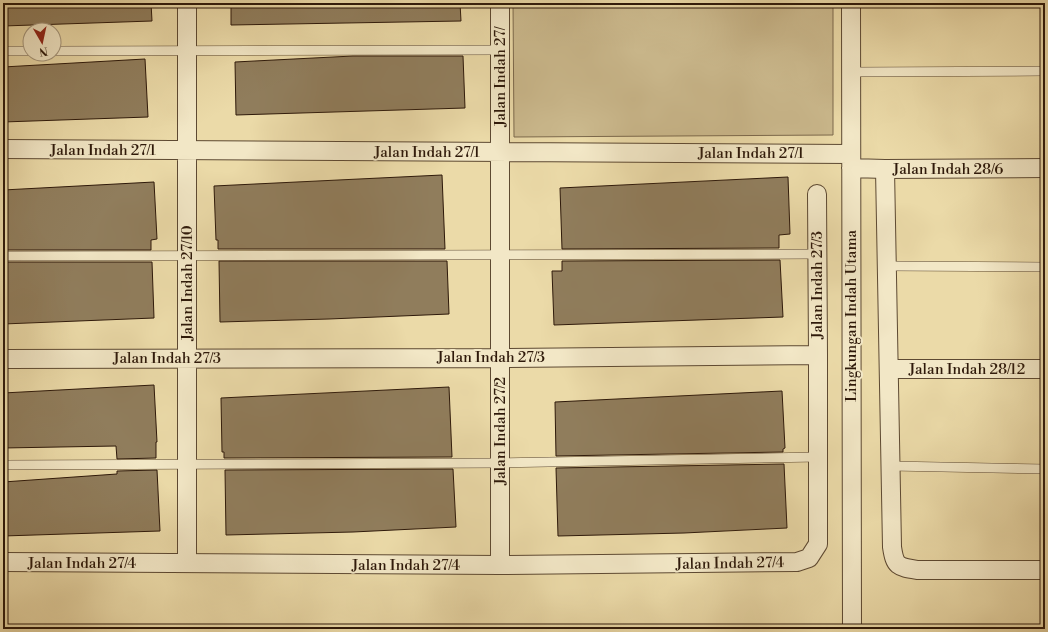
<svg xmlns="http://www.w3.org/2000/svg" width="1048" height="632" font-family="'Libre Bodoni',serif">
<rect width="100%" height="100%" fill="#ebdaa8"/>
<filter id="stains"><feTurbulence type="fractalNoise" baseFrequency=".005" numOctaves="4"/><feColorMatrix values="0 0 0 0 .2 0 0 0 0 .09 0 0 0 0 .02 0 0 0 .5 -.17"/></filter>
<radialGradient id="worn" r=".72"><stop offset=".6" stop-color="#630" stop-opacity="0"/><stop offset="1" stop-color="#630" stop-opacity=".3"/></radialGradient>
<path fill="#cbb98d" stroke="#7c694c" d="M513,3H833V135L514,137Z"/>
<path fill="#907d5c" stroke="#2e190a" d="M3,3H151L152,21L3,26Z
M231,3H460L461,21L231,25Z
M353,56H463L465,108L236,115L235,62Z
M145,59L148,117L3,122V67Z
M442,175L445,249H218V240H216L214,186Z
M788,177L790,234L779,235V248L562,249L560,188Z
M154,182L157,239L151,240V250H3V190Z
M780,260L783,317L554,325L552,271H562V261Z
M219,261H447L449,314L329,319L220,322Z
M3,262H152L154,318L3,324Z
M154,385L157,442H156V458L117,459L116,446L3,448V393Z
M449,387L452,457L224,458V452H222L221,398Z
M782,391L785,448L783,449V452L556,456L555,402Z
M784,464L787,528L684,533L558,536L556,468Z
M453,469L456,527L353,532L226,535L225,470Z
M157,470L160,531L3,536V482L117,474V471Z"/>
<g fill="none" stroke-linecap="round" stroke-linejoin="round">
<defs>
<path id="lane" d="M3,51H30
M54,51L500,50
M851,72L1045,71
M3,256L817,254
M887,266L1045,267
M3,465L500,463L818,457
M891,466L1045,469"/>
<path id="street" d="M187,3V563
M500,3V565
M851,3L852,629
M3,149L851,154
M851,168L885,169L1045,168
M885,169L892,547C895,567 898,567 918,570H1045
M3,359L500,358L818,355L817,194
M889,369H1045
M3,562L500,565L797,562L809,558L818,544V355"/>
</defs>
<use href="#lane" stroke="#5d4932" stroke-width="10"/>
<use href="#street" stroke="#5d4932" stroke-width="20"/>
<use href="#lane" stroke="#f2e7c6" stroke-width="9"/>
<use href="#street" stroke="#f2e7c6" stroke-width="18"/>
</g>
<g text-anchor="middle" stroke-width="4" stroke-linejoin="round" paint-order="stroke">
<g font-size="15" fill="#2e190a" stroke="#f2e7c6">
<text transform="translate(500 77) rotate(-90)" y="5">Jalan Indah 27/</text>
<text x="103" y="155">Jalan Indah 27/1</text>
<text x="427" y="157">Jalan Indah 27/1</text>
<text x="751" y="158">Jalan Indah 27/1</text>
<text x="948" y="174">Jalan Indah 28/6</text>
<text transform="translate(187 283) rotate(-90)" y="5">Jalan Indah 27/10</text>
<text transform="translate(817 285) rotate(-90)" y="5">Jalan Indah 27/3</text>
<text transform="translate(851 316) rotate(-90)" y="5">Lingkungan Indah Utama</text>
<text x="491" y="362">Jalan Indah 27/3</text>
<text x="167" y="363">Jalan Indah 27/3</text>
<text x="967" y="374">Jalan Indah 28/12</text>
<text transform="translate(500 431) rotate(-90)" y="5">Jalan Indah 27/2</text>
<text x="82" y="568">Jalan Indah 27/4</text>
<text transform="translate(730 563) rotate(-1)" y="5">Jalan Indah 27/4</text>
<text x="406" y="570">Jalan Indah 27/4</text>
</g>
</g>
<rect width="1048" height="632" fill="none" stroke="#ebdaa8" stroke-width="16"/>
<rect x="4" y="4" width="1040" height="624" fill="none" stroke="#2e190a" stroke-width="2"/>
<rect x="8" y="8" width="1032" height="616" fill="none" stroke="#2e190a"/>
<g transform="translate(42 42) rotate(171)"><circle r="19" fill="#f2e7c6" stroke="#a4957b"/>
<path d="M0-3L7 15L0 10L-7 15Z" fill="#8f2418"/>
<text y="-6" font-size="11" font-weight="bold" text-anchor="middle" fill="#2e190a">N</text>
</g>
<rect width="100%" height="100%" filter="url(#stains)"/>
<rect width="100%" height="100%" fill="url(#worn)"/>
</svg>
